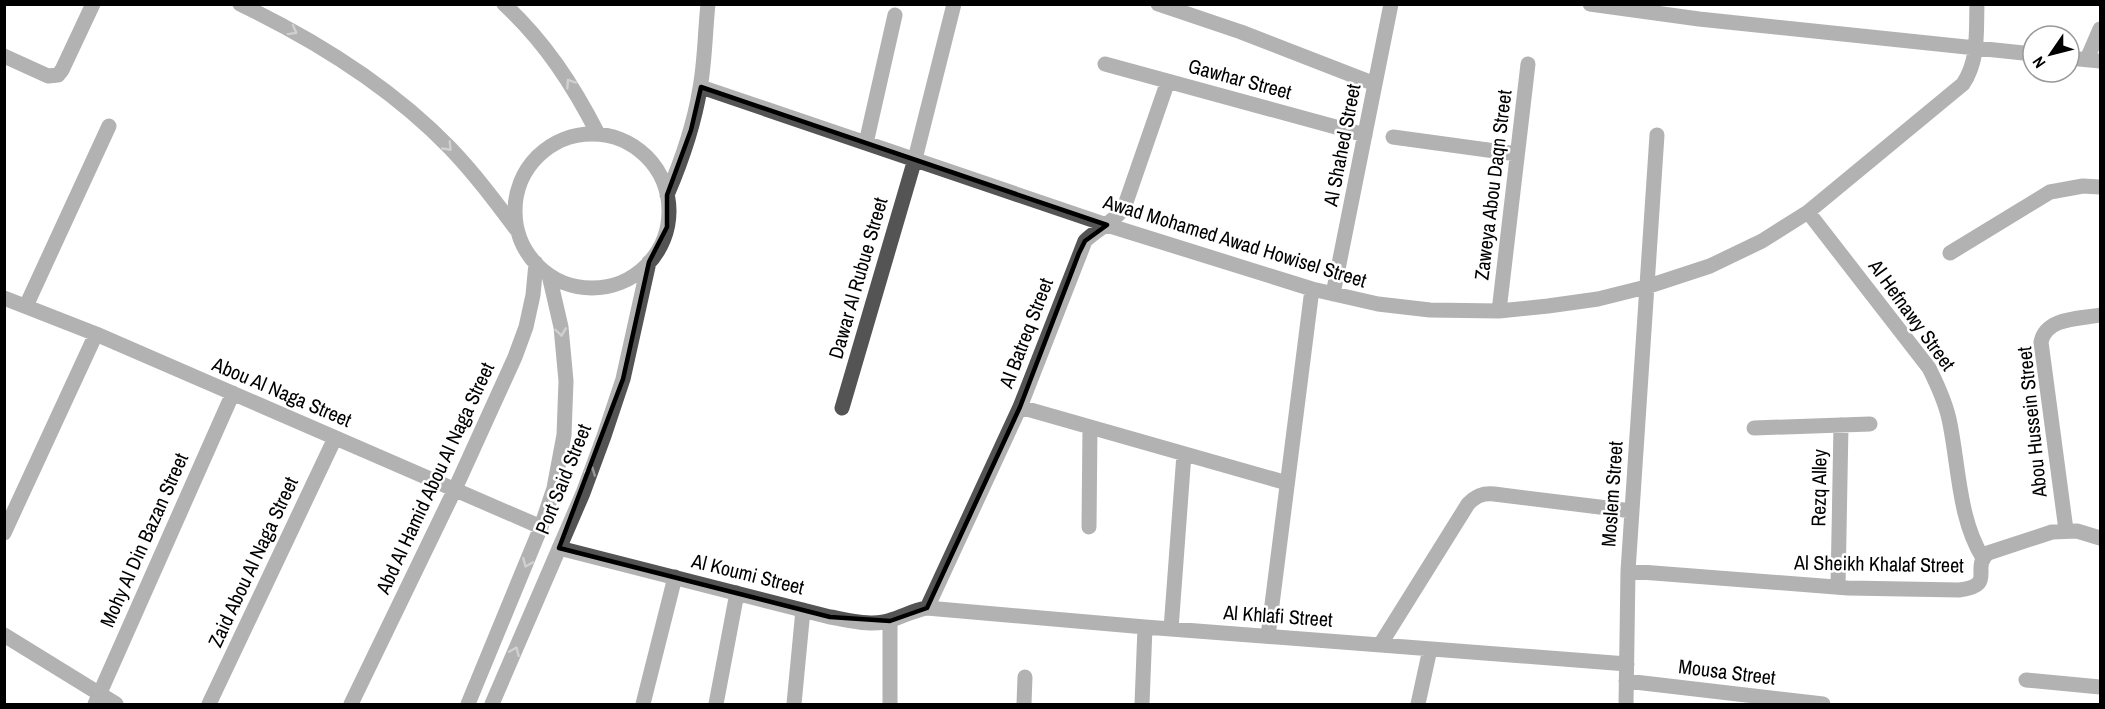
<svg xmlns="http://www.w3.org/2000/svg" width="2105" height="709" font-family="'Archivo Narrow',sans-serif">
<rect width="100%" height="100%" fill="#fff"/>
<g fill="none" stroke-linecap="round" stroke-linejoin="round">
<path stroke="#545454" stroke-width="15" d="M240,4C317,41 390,86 450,148C474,173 495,201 516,229
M504,4C545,42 573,85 598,134
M1158,4L1241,32L1375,84
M1590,4L1699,19L2033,54
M4,56L48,76L58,75L62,70L93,4
M2069,58L2100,61
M2087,59L2100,29
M1105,64L1365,135
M701,87L1107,225L1312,289L1378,304L1430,310L1499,311L1548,306L1598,299L1646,287L1710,266L1762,241L1808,212L1963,84C1979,60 1976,33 1977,4
M515 211a77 77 0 1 1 154 0a77 77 0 1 1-154 0Z
M1393,137L1517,154
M866,143L895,15
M667,195C682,160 694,126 700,88C705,61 705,32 708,4
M1808,212L1929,368C1937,384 1945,401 1949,419C1959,465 1958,518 1983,558
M1950,253L2050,192L2083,186L2100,187
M1333,294L1391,4
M4,298L96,334L541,527
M26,306L109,126
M1499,311L1528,64
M1020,407L1287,483
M842,408L915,159L954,4
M1754,428L1870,424
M1089,527L1090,427
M2066,530L2041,342C2046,317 2080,319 2100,315
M4,533L96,334
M559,548L830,617C849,620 873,627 891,620C904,616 914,610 927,608L1145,627L1627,664
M1628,571L1848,588L1959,590C1997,586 1970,568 1988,553L2052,532L2077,531L2100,538
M1838,587L1841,425
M927,608L1020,407L1085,241C1097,229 1113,223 1124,208L1168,81
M890,621V704
M1171,629L1184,454
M4,635L116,704
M1268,636L1312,289
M1380,645L1468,504C1476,496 1482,493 1494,494L1632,511
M2026,680L2100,687
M1626,681L1823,704
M95,704L233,393
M209,704L335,438
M351,704L455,489L515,357L526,327L533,295L536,263
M468,704L541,527L554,488L564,435L566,381L561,327L549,275
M492,704L583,493L604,436L623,379L649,262
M643,704L675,577
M716,704L737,593
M794,704L803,610
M1024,704L1025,677
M1142,704L1145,627
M1418,704L1430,649
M1626,704L1628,571L1657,135"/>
</g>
<defs><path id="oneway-chevron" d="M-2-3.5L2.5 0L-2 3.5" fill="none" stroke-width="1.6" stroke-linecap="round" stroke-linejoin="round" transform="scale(1.5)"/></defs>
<g stroke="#989898">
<use href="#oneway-chevron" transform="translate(293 31) rotate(29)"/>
<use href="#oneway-chevron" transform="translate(570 83) rotate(-124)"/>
<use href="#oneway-chevron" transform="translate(448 147) rotate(46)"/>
<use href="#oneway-chevron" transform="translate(561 332) rotate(82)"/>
<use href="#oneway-chevron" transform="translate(591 471) rotate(-69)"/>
<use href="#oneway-chevron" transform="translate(527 563) rotate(113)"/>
<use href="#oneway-chevron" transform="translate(515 651) rotate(-67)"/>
</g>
<path d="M0 0H2105V709H0ZM701,87L1107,225L1085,241L1079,253L1020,407L927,608L890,621L830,617L559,548L623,379L649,262L667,227V195L691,130Z" fill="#fff" fill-opacity=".55" fill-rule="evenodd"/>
<path fill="none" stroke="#000" stroke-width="4.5" stroke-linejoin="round" d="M701,87L1107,225L1085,241L1079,253L1020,407L927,608L890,621L830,617L559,548L623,379L649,262L667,227V195L691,130Z"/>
<g text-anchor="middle" stroke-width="5" stroke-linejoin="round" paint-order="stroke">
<g font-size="20" fill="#000" stroke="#fff">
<text transform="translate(1240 79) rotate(15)" y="7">Gawhar Street</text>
<text transform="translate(1342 145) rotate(-79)" y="7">Al Shahed Street</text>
<text transform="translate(1493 185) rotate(-83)" y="7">Zaweya Abou Daqn Street</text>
<text transform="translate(1235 241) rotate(17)" y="7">Awad Mohamed Awad Howisel Street</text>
<text transform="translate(858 278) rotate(-74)" y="7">Dawar Al Rubue Street</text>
<text transform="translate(1912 315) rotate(54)" y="7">Al Hefnawy Street</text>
<text transform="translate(1026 333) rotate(-69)" y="7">Al Batreq Street</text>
<text transform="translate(282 392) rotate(23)" y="7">Abou Al Naga Street</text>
<text transform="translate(2032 422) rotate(-96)" y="7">Abou Hussein Street</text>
<text transform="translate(435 478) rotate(-65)" y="7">Abd Al Hamid Abou Al Naga Street</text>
<text transform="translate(563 479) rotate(-68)" y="7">Port Said Street</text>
<text transform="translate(1819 488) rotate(-89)" y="7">Rezq Alley</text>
<text transform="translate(1612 494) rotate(-86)" y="7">Moslem Street</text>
<text transform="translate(144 540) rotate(-66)" y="7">Mohy Al Din Bazan Street</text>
<text transform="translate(253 562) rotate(-65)" y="7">Zaid Abou Al Naga Street</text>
<text transform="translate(1879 564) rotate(1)" y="7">Al Sheikh Khalaf Street</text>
<text transform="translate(748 574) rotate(14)" y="7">Al Koumi Street</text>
<text transform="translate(1278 616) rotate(4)" y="7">Al Khlafi Street</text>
<text transform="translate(1727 672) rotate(7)" y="7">Mousa Street</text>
</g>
</g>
<rect width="2105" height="709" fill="none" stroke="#000000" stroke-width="12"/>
<g transform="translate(2051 54) rotate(235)"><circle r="28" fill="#ffffff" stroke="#999999" stroke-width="1.5"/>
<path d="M0-4.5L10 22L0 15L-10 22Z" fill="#000000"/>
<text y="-9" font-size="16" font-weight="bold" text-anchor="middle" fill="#000000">N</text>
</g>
</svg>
